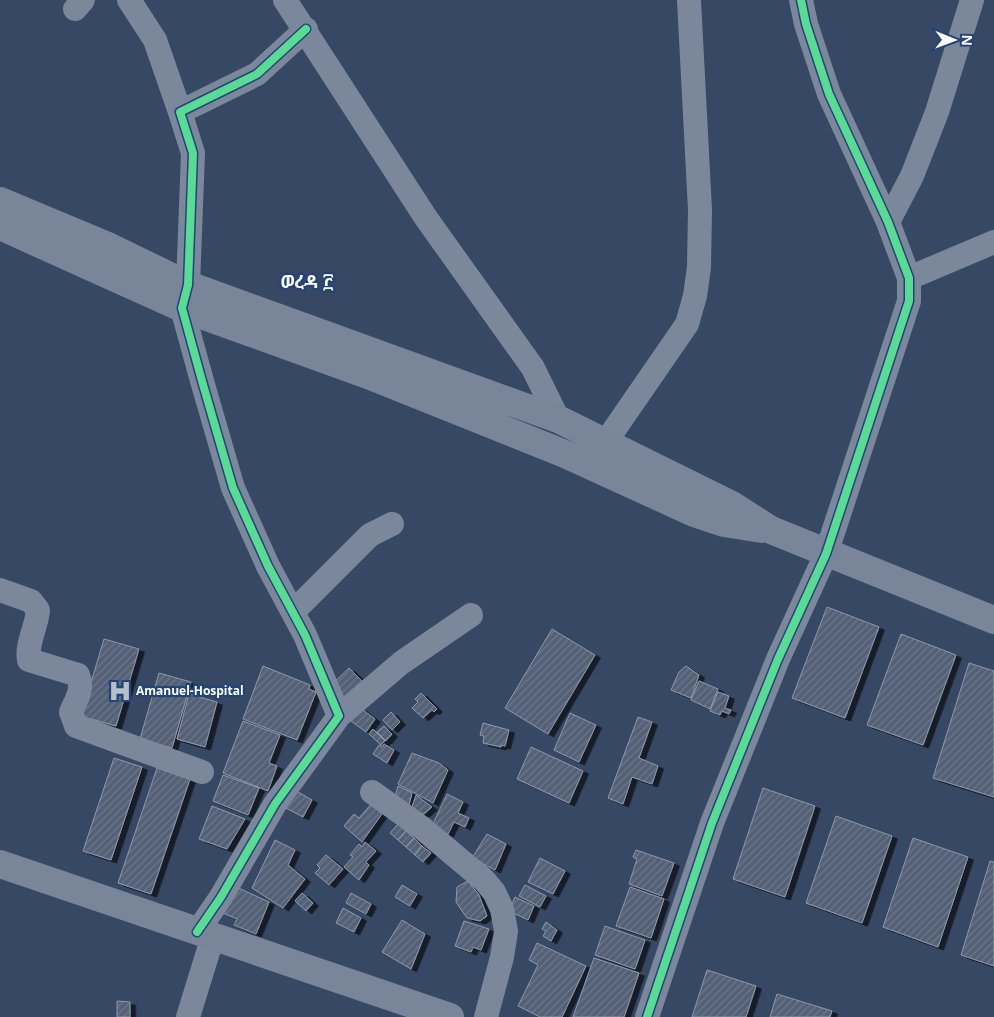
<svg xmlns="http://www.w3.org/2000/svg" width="994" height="1017" font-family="'Open Sans','Noto Sans Ethiopic',sans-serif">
<defs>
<pattern id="building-hatch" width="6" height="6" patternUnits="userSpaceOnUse" patternTransform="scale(1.25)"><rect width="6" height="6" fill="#526076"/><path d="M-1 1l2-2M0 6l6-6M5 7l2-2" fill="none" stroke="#6c788b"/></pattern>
<filter id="shadow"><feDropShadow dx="5.5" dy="3" stdDeviation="0" flood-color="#0009"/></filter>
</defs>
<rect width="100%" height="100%" fill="#374864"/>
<path fill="url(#building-hatch)" stroke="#8e99ab" filter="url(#shadow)" d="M827,607L879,627L845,718L792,698Z
M552,629L595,655L548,734L505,708Z
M901,634L956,655L923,745L867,725Z
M104,639L139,649L116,726L81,716Z
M969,663L994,671V797L933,778Z
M263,666L310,685L309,689L316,692L297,740L243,719Z
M686,666L699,675L691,698L671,690L679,672Z
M349,668L365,684L345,704L329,687Z
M159,673L191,682L172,748L140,739Z
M699,681L718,689L710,709L691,700Z
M718,692L729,696L725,708L731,710L729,714L722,711L720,715L710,711Z
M421,693L437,709L434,712L432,710L423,718L412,708L418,702L415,699Z
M189,694L217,702L205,747L177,739Z
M360,708L375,719L366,732L351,721Z
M391,712L400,722L392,730L383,720Z
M570,713L596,725L579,762L554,750Z
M638,717L652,722L639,758L658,766L652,784L632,777L623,804L608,798Z
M243,721L280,735L269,763L277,766L268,791L223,773Z
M483,723L509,730L505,746L501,745V747L483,743L484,736L480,735Z
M384,726L392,734L386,741L377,732Z
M373,729L385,741L381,745L369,734Z
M384,744L394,750L387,763L373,754L379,745L382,747Z
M531,747L583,771L569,803L517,779Z
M412,753L439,763L448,770L433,803L398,784Z
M114,758L142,767L111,860L83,851Z
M157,768L190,779L151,894L118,883Z
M223,775L259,788L248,815L213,801Z
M398,786L412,793L408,809L393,805Z
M291,788L312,800L303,817L282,806Z
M763,788L815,806L785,897L733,879Z
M447,794L463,802L458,813L469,818L465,827L454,822L448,834L432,826Z
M416,795L432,807L424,814L411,810Z
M373,802L384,811L362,842L344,826L354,814L359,818Z
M212,806L245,819L227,849L199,839Z
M836,816L892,836L862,923L806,903Z
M398,824L406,831L398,840L390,833Z
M406,831L414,838L406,847L398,840Z
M487,834L506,844L495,870L472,858Z
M414,838L422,846L415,855L406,847Z
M913,838L968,857L938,947L883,927Z
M275,840L295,850L288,865L305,879L283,908L252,888Z
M365,842L376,851L366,862L369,865L359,880L344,867L353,857L350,855L359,844L362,847Z
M422,846L431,853L423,862L415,855Z
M636,850L674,863L662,896L629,884L637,859L633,857Z
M326,855L343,869L329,885L315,873L320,868L317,865Z
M540,858L565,871L553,894L528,882Z
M990,861L994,862V966L961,955Z
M468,881L479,895L487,916L480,921L467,918L456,902L457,887Z
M402,885L417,894L410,906L395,897Z
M525,885L546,896L540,907L519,896Z
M234,886L269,902L256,934L234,925L237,919L223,913Z
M630,887L664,899L651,938L616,926Z
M302,893L313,903L306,911L295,901Z
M351,893L371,904L366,914L346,903Z
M515,897L534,906L528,920L509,911Z
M343,908L361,918L354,932L336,923Z
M402,920L425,934L411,969L382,952Z
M464,921L489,929L481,950L473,947L471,952L455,946Z
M546,922L557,930L551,941L543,936L546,931L542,929Z
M605,926L645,940L635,969L595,955Z
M537,943L586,966L562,1017H540L518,1006L538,965L529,960Z
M594,958L639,973L624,1017H573Z
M707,970L756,986L746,1017H692Z
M777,994L832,1011L830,1017H770Z
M117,1001L130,1002V1017H117Z"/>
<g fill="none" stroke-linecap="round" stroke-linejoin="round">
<path stroke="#7b889b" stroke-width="24" d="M129,0L155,40L180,112
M285,0L426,218L533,368L558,419
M75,9L83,0
M888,222L912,176L937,112L972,0
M909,278L994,242
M605,443L687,324L695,296L699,267L700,210L689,0
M0,590L31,601L38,610C37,626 26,644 29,660L78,675C84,689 76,700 71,712L76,726L202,772
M293,612L370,535L392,524
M339,716L401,663L471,615
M372,792L422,828L484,880L494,892L502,909L506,931L502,957L486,1017
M197,932L221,897L275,804L339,716L305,635L268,566L233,488L202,381L182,308L188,285L193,153L180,112L257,74L306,29
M188,1017L213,936
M647,1017L712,823L778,659L826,554L909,301V278L888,222L829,94L806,24L801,0"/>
<path stroke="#79869a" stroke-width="28" d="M0,201L110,247L188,285L558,419L732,505L771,530L994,620
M0,226L182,308L368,375L565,454L694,513L724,523L762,529
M0,864L450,1017"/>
<defs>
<path id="cycleway" d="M197,932L221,897L275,804L339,716L305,635L268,566L233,488L202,381L182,308L188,285L193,153L180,112L257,74L306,29
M647,1017L712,823L778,659L826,554L909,301V278L888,222L829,94L806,24L801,0"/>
</defs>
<use href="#cycleway" stroke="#244477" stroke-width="11"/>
<use href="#cycleway" stroke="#5adb95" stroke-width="8"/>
</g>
<defs>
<symbol id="hospital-bare" viewBox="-9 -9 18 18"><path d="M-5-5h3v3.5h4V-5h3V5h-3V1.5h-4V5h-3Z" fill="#b9bfc9" stroke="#244477" stroke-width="2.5" paint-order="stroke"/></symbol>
</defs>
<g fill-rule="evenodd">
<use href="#hospital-bare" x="104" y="675" width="32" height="32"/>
</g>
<g text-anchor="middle" stroke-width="4.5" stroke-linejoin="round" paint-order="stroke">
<g font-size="12" font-weight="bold" fill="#fff" stroke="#244477" text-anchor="start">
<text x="136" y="695">Amanuel-Hospital</text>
</g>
<g font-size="18" font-weight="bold" fill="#fff" stroke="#244477">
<text x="307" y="288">ወረዳ ፫</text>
</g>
</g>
<g transform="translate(954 40) rotate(91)" stroke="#244477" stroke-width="4" paint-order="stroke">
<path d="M0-4L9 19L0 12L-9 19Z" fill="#ffffff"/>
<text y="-8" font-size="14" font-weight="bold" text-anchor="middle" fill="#ffffff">N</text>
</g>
</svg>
